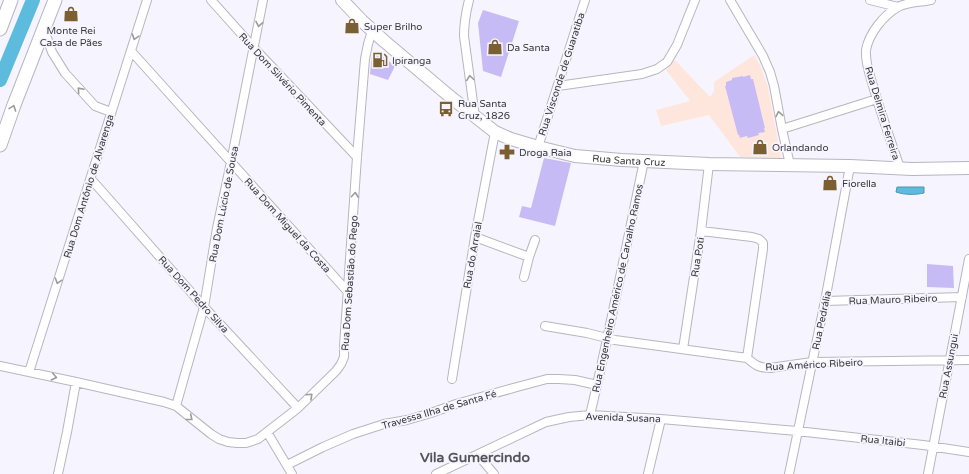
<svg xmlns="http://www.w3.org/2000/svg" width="969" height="474" font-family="'Varela Round',sans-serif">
<rect width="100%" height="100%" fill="#f6f5ff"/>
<path fill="#ffe6dc" d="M754,55L760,65L768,87L781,158L740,157L709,115L661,126L656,110L690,101L666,70L675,60L710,97L714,91V82Z"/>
<path fill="#5dbcdd" stroke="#5294ac" d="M897,187H924V193C915,195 905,195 896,192Z"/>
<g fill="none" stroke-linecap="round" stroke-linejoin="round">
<path stroke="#5dbcdd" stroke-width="14" d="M0,80L33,0"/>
</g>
<path fill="#c6bbf5" d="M483,10L519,21L501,77L483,71L478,23Z
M377,52L395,66L388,80L370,74L372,55Z
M750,75L751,79H753L765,128H764L765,132L758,133L759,135L748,138L747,136L740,138L739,135H738L725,86H726V82L732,80V78L743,76V77Z
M544,158L571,163L555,226L519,217L522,206L531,208Z
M927,264L953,266L954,288L927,287Z"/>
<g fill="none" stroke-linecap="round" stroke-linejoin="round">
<defs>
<path id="street" d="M211,0L254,48L357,157
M469,0C466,12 464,24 464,36L475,117
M730,0L763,56L770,72L774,86L782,129L790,165
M870,0L898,7
M44,29L52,52L65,73L95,106L111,112
M131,51L348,292
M558,86L642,74L657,69L667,62L677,45L695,0
M782,129L877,99
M538,147L585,0
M900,168C891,141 881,114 873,86C870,75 865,63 866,50C869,33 884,15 898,7C906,2 922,2 931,0
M91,179L204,307L298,408
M701,231L752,237L759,239L763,243V249L747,358
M475,237L529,257
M524,277L529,257L535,240
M825,301L962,297
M545,326L587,333L615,340L747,358C755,365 759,368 770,368L812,362L969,360
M683,349L701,231L709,164
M0,366L76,382L164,402L176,406L211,434L219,439L228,442L237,443H246L258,439L267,432L298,408L336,371L341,364L344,357V346L357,157L365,59L368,44L372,31
M29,372L147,0
M452,379L475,237L495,132
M176,406L204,307L217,228L231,162L263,0
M590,415C610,331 626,246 644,161
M267,432L292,474
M478,455L494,474
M287,465L323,447L353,434L384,424L407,420L431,413L456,404L517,387L547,379H559L575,380L597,385
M58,474L67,432L76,382
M436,474L546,422L569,417L590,415L661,419L797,431L923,445L969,452
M648,474L661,419
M789,474L825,301L850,166
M928,474L969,259"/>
<g id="secondary">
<path id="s1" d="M342,0L362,21L384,41L453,99L495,132L511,139L538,147L575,156L622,160L709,164L850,166L912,169L969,168"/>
</g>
<path id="primary" d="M0,29L11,0
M0,145L14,105L55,0"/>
</defs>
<use href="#street" stroke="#b7b6bf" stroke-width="10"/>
<use href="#secondary" stroke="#b7b6bf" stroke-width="14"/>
<use href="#primary" stroke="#b7b6bf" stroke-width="15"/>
<use href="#street" stroke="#fff" stroke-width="8"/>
<use href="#secondary" stroke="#fff" stroke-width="12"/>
<use href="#primary" stroke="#fff" stroke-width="13"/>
</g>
<defs><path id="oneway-chevron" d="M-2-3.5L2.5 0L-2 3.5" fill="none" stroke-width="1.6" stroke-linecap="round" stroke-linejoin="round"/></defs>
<g stroke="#9b9b9c">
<use href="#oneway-chevron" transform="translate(259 24) rotate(101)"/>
<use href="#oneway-chevron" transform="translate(135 37) rotate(108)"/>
<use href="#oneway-chevron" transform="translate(470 78) rotate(-98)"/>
<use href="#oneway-chevron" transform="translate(80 90) rotate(-131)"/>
<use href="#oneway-chevron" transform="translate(13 108) rotate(-70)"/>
<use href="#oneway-chevron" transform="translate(779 114) rotate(-101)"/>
<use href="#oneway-chevron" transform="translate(355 195) rotate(-86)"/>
<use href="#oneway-chevron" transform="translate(58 281) rotate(108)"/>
<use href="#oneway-chevron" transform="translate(54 377) rotate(12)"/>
<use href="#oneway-chevron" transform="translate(310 396) rotate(-43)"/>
<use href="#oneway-chevron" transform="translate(190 418) rotate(39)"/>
</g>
<defs>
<symbol id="shop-bare" viewBox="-9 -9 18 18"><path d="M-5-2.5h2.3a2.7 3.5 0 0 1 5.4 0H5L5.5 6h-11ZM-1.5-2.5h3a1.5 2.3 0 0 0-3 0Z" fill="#7b5f32" stroke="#f6f5ff" stroke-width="2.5" paint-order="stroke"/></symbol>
<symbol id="fuel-bare" viewBox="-9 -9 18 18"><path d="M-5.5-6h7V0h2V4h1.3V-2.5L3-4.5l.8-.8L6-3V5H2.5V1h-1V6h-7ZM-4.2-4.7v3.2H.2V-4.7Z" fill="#7b5f32" stroke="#f6f5ff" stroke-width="2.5" paint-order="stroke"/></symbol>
<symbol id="bus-bare" viewBox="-9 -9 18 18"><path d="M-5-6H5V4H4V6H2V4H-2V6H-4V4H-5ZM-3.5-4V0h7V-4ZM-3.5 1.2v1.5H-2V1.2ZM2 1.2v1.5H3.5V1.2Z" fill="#7b5f32" stroke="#f6f5ff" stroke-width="2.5" paint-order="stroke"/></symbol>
<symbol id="pharmacy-bare" viewBox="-9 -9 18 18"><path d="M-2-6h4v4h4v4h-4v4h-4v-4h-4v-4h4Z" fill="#7b5f32" stroke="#f6f5ff" stroke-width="2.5" paint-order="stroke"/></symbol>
</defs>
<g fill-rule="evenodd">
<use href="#shop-bare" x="60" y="3" width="22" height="22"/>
<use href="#shop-bare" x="341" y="15" width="22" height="22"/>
<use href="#shop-bare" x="484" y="36" width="22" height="22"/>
<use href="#fuel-bare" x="369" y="49" width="22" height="22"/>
<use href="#bus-bare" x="435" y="98" width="22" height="22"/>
<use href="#shop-bare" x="749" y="136" width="22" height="22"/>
<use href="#pharmacy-bare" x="496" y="141" width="22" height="22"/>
<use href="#shop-bare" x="819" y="172" width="22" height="22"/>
</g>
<g text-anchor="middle" stroke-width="3.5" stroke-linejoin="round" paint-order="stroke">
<g font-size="10" fill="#37373a" stroke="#f6f5ff" text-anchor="start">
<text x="364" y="30">Super Brilho</text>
<text x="71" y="34" text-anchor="middle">Monte Rei<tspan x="71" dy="12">Casa de Pães</tspan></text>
<text x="507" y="51">Da Santa</text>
<text x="392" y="64">Ipiranga</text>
<text x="458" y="107">Rua Santa<tspan x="458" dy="12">Cruz, 1826</tspan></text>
<text x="772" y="151">Orlandando</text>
<text x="519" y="156">Droga Raia</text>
<text x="842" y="187">Fiorella</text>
</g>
<g font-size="10" fill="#37373a" stroke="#f6f5ff">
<text transform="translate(561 74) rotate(-72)" y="4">Rua Visconde de Guaratiba</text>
<text transform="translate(283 79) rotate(47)" y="4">Rua Dom Silvério Pimenta</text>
<text transform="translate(883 113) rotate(73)" y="4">Rua Delmira Ferreira</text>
<text dy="4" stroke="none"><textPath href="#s1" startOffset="340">Rua Santa Cruz</textPath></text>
<text transform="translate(88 186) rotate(-73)" y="4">Rua Dom Antônio de Alvarenga</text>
<text transform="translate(223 204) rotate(-79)" y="4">Rua Dom Lúcio de Sousa</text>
<text transform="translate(288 225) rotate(48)" y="4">Rua Dom Miguel da Costa</text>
<text transform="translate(472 255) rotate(-80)" y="4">Rua do Arraial</text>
<text transform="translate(697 257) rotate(-81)" y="4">Rua Poti</text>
<text transform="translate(349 283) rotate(-86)" y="4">Rua Dom Sebastião do Rego</text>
<text transform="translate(617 288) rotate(-78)" y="4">Rua Engenheiro Américo de Carvalho Ramos</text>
<text transform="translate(194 294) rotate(48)" y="4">Rua Dom Pedro Silva</text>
<text transform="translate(893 299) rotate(-2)" y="4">Rua Mauro Ribeiro</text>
<text transform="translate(821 320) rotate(-78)" y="4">Rua Pedrália</text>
<text transform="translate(814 364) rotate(-3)" y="4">Rua Américo Ribeiro</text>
<text transform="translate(948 366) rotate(-79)" y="4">Rua Assungui</text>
<text transform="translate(439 409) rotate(-16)" y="4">Travessa Ilha de Santa Fé</text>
<text transform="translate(623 417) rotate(2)" y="4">Avenida Susana</text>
<text transform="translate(883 440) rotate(6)" y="4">Rua Itaibi</text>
</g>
<g font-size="14" font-weight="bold" fill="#54535b" stroke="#f6f5ff">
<text x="475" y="462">Vila Gumercindo</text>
</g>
</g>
</svg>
